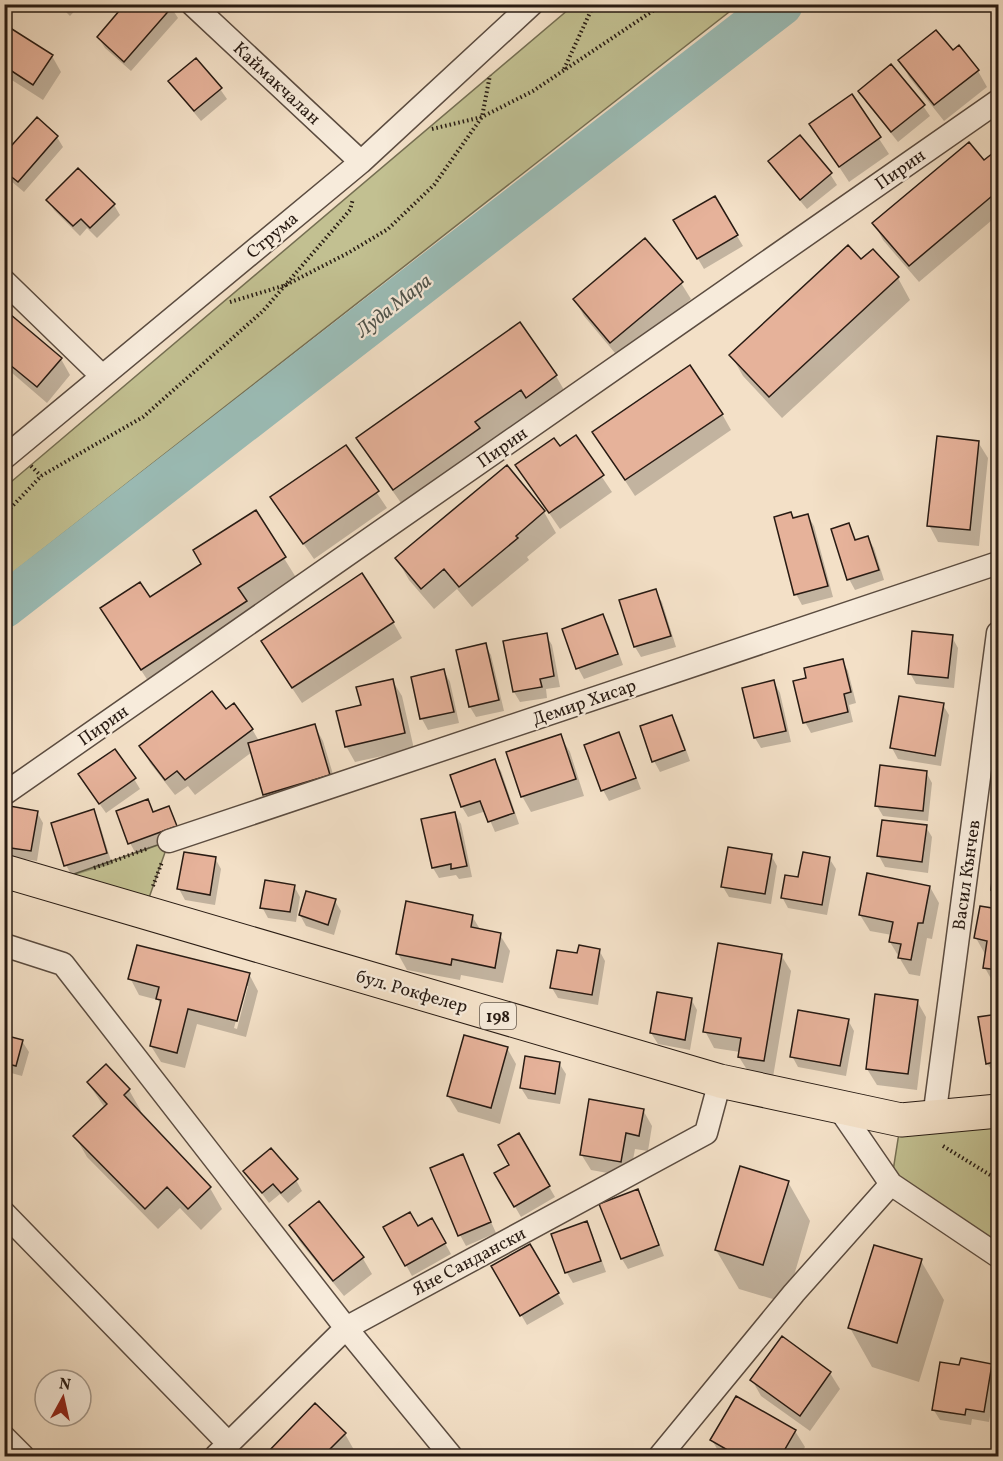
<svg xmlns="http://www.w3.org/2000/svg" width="1003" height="1461" font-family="Vollkorn,serif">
<rect width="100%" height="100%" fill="#f3e0c7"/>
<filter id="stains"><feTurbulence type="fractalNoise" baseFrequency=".00333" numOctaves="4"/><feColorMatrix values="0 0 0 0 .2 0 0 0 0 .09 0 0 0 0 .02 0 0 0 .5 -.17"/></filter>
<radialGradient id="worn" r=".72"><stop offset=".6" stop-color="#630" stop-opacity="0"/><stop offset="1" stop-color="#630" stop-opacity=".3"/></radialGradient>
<path fill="#c2c091" stroke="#756e52" stroke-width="1.5" d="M575,4L738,5L5,579V487Z
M169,841L144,912L48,883Z
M998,1111V1256L891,1184L901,1120Z"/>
<path fill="#0003" fill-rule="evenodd" d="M58,4H81L70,16Z
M127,4H169L178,18L131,71L105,48L98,37Z
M4,25L52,56L61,72L43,100L4,75Z
M952,52L978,71L987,87L944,121L909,77L900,60Z
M170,81L220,89L227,99L201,121L177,92Z
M860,92L923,106L930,116L898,142L866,102Z
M851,96L889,154L849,182L811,124Z
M57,137L63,147L24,192L4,175V157Z
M993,155L998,162V215L919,282L883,240L874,223L984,162Z
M770,161L830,174L837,185L807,209L776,172Z
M714,198L743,246L704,269L675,220Z
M48,200L114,205L120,215L97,238L87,228L80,236L54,210Z
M872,251L898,278L910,300L782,418L743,376L731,355L861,261Z
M681,283L691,299L620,359L584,316L575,300Z
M4,311L61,359L70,375L47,403L4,366Z
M519,325L556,376L568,397L539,418L534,411L487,444L406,510L370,459L358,438Z
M722,414L731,430L635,496L594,433Z
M575,437L612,492L560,529L527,481Z
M978,442L988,458L979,546L938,542L929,525Z
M346,447L387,508L314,559L282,513Z
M507,468L544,512L556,533L527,557L529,560L472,607L457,589L434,609L409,580L397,559Z
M255,512L297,579L154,690L114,629L203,565Z
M808,516L814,526L833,597L802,605L796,594Z
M849,525L857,541L868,538L874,548L884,580L855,590L849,579Z
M655,591L662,602L676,647L641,657L635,647L621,601Z
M603,616L609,626L623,665L584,679L578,668Z
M393,622L402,638L302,703L272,658Z
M546,635L552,645L560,687L546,689L547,698L520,702L514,692Z
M952,637L958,648L954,688L916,684L910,673Z
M485,645L491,655L504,711L476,717L470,707Z
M842,660L848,671L856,703L849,705L853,722L811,733L805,722L808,679Z
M444,671L450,682L459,723L428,730L422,719L412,678Z
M392,680L402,696L414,749L355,762L346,746L363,706Z
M774,682L780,693L791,742L761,748L755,738Z
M943,705L949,715L941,766L898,759L892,748Z
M225,711L252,729L259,741L314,725L323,741L338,791L274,810L265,794L252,752L195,795L188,786L175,795L150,763L141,747Z
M672,716L678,727L690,761L660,772L654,761Z
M618,734L624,745L641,789L609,801L603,790L586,746Z
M560,736L570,752L584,796L531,812L522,796Z
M494,761L501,771L519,824L495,832L486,811L468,817L462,807L451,776Z
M926,772L932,783L928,821L883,816L877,806Z
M134,779L140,789L106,813L86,785Z
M148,801L154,813L168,808L182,837L136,854L130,843Z
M4,807L37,812L43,823L37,861L4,856Z
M93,811L99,822L112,864L72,876L66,865Z
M455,814L461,824L472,877L459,879L456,875L439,878L433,868L423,820Z
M926,827L932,837L928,873L885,867L879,856Z
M998,836V900L993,890Z
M771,855L777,866L771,904L729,897L723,887Z
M215,858L221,869L215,905L185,900L179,889Z
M829,858L836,869L827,915L788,908L782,897L799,879Z
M294,886L300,897L296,922L268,918L262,907Z
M930,887L939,903L932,939L927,938L920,976L909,974L890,942L892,935L870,931L860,915Z
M335,901L341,911L334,935L306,926L300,915Z
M981,908L998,911V985L994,984L985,968V954L976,938Z
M472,916L481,931L500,935L510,951L503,983L461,975L460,980L407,970L398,954Z
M599,950L605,961L598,1005L558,998L552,988L578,955Z
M781,955L791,971L773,1077L749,1073L739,1057L740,1052L714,1048L705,1031Z
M249,974L258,991L246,1037L197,1024L185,1068L161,1062L151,1046L161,1005L158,1000L139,995L130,978ZM245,986H248L237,1029L234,1028Z
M691,999L697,1010L690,1050L658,1044L651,1033Z
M917,1001L926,1017L917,1090L877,1085L867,1069Z
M998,1015V1073L994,1074L987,1063L980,1018Z
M848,1020L854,1031L846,1076L798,1067L792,1056Z
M4,1036L22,1041L29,1052L22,1076L4,1071Z
M507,1048L516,1064L500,1124L458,1112L448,1096Z
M559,1063L566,1074L560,1104L528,1099L521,1088Z
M106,1066L129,1090L141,1111L139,1113L210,1188L222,1209L201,1230L180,1208L158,1229L87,1157L75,1136L105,1108L88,1083Z
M643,1110L652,1126L648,1151L635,1149L630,1177L591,1170L581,1154Z
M519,1135L555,1197L521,1217L496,1174L511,1165Z
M462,1156L496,1233L466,1246L460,1235Z
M245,1171L296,1180L302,1191L288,1203L280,1194L269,1203Z
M788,1182L810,1221L786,1303L739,1289L716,1250Z
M637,1191L643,1201L664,1256L628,1269L622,1259L601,1205Z
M432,1220L451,1254L412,1276L385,1227L417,1228Z
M586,1223L592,1233L606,1272L573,1283L567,1273L553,1235Z
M291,1226L362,1257L372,1274L344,1296L300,1242Z
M530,1246L564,1304L527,1325L493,1267Z
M921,1261L944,1300L919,1382L872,1367L850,1328Z
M782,1338L830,1373L840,1389L810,1431L761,1396L752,1380Z
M991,1365L997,1376L989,1422L972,1419L971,1425L940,1420L933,1409L961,1367Z
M795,1431L805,1447L799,1456H721L712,1440Z
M345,1434L354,1450L347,1456H269L268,1454Z"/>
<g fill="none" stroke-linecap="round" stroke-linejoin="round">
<path stroke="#9bbdb7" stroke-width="44" d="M4,606L781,4"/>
</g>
<path fill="#e6b29a" stroke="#281b13" stroke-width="1.5" d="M125,4L173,6L124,62L97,37Z
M4,24L53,55L33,85L4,66Z
M936,30L953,50L959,45L979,70L934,105L898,60Z
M196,58L222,88L194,111L168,81Z
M891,64L925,105L891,132L858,91Z
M852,94L881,137L839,167L809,124Z
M37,117L58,136L18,182L4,171V154Z
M800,135L832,173L800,200L768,161Z
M969,142L984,160L993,153L998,160V191L909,266L872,223Z
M78,168L115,204L90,228L81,219L73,226L46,200Z
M715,196L738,235L697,259L673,220Z
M645,238L683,282L610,343L573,299Z
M848,245L861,259L873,249L899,277L769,397L729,355Z
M4,309L62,358L37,387L4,360Z
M520,322L557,375L526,398L521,390L475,422L480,428L393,490L356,438Z
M690,365L723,414L625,480L592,432Z
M576,435L604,475L549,513L515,465L554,438L560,446Z
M937,436L979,441L970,530L927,526Z
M346,445L379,491L303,544L270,497Z
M507,465L545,511L516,536L518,538L459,587L444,569L421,589L395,558Z
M256,510L286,557L238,588L247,601L141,670L100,608L140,582L150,597L201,564L193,550Z
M791,512L793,518L808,514L828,586L794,595L774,517Z
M849,523L855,540L868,536L879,570L847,580L831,529Z
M362,573L394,622L292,688L261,641Z
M656,589L671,636L634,647L619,600Z
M603,614L618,654L576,669L562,629Z
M912,631L953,635L948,678L908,674Z
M547,633L554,676L540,679L542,687L513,692L503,641Z
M486,643L499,700L469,707L456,650Z
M843,659L851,692L844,694L848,712L803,723L793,681L806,678L804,668Z
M444,669L454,712L420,719L411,677Z
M393,679L405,733L345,747L336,711L361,705L356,687Z
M774,680L786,731L754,738L742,688Z
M212,691L226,709L234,703L253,729L185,780L177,771L165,780L139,746Z
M899,696L944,703L935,756L890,748Z
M672,715L685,750L652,762L640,726Z
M315,724L330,775L263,795L248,743Z
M619,732L636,778L601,791L584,745Z
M561,734L576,779L521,797L506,752Z
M115,749L136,778L99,804L78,774Z
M495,759L514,813L488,822L480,801L461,807L450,775Z
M880,765L927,771L923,811L875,806Z
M148,799L153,812L169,806L177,826L128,844L116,811Z
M4,805L38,811L31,851L4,847Z
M94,809L107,853L64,866L51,823Z
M455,812L467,866L451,869V864L432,868L421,819Z
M882,820L927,825L922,862L877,856Z
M997,833H998V891L991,890Z
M728,847L772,854L765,894L721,887Z
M184,852L216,857L210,895L177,889Z
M803,852L830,857L822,905L781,898L785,875L798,877Z
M867,873L930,886L923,923H918L911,960L898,958L901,944L889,942L893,922L859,915Z
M265,880L295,885L290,912L260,908Z
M306,891L336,899L328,925L299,915Z
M406,901L473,915L471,927L501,933L495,968L452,959L451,965L396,954Z
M980,906L998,909V970L983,968L987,941L974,938Z
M718,943L782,954L764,1061L738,1057L741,1038L703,1032Z
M137,945L250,973L237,1021L188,1009L177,1053L150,1046L161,1000L156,999L159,987L128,979Z
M579,945L600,949L592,995L550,988L557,950L577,953Z
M657,992L692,998L685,1040L650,1033Z
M875,994L918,1000L908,1074L866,1069Z
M798,1010L849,1019L840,1066L790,1057Z
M998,1014V1061L986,1064L978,1017Z
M4,1035L23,1040L16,1066L4,1063Z
M464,1035L508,1047L491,1108L447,1096Z
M525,1056L560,1062L555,1094L520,1088Z
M106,1064L130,1089L124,1095L211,1187L188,1209L167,1187L145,1209L73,1136L107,1104L87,1082Z
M589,1099L644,1109L639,1136L626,1133L621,1162L580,1155Z
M519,1133L550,1186L514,1207L494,1173L509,1165L498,1145Z
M271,1148L298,1179L281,1193L273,1184L262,1193L243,1171Z
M463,1154L491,1222L458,1236L430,1168Z
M740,1166L789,1181L763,1265L715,1250Z
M638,1189L659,1245L621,1259L599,1204Z
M319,1201L364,1257L333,1281L289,1225Z
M410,1212L418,1226L432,1218L446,1243L405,1266L383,1227Z
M587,1221L601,1261L565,1273L551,1234Z
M530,1244L559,1293L520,1316L491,1266Z
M874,1245L922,1259L897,1343L848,1328Z
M782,1336L831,1372L800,1416L750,1380Z
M961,1358L992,1364L984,1412L966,1409L965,1415L932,1410L940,1362L959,1365Z
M736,1396L796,1430L781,1456H738L710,1440Z
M315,1403L346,1433L323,1456H268L266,1454Z"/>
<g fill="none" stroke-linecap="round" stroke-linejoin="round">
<defs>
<path id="street" d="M192,4L361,162
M4,281L102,376
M4,458L361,162L532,4
M4,794L998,101
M169,841L998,563
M4,945L63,964L346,1328L451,1456
M838,1107L891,1184L998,1256
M934,1118L998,633
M4,1213L229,1444
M4,1437L23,1456
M216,1456L346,1328L706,1133L720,1081
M660,1456L794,1293L891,1184"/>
<path id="primary" d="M4,871L720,1081L901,1120L998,1111"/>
</defs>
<use href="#street" stroke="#5b4c40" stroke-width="25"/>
<use href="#primary" stroke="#281b13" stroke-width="35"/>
<path stroke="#281b13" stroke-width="4" stroke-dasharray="1.5 3" stroke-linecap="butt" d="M564,69L594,4
M432,129L482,117L533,91L663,4
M230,302L286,285L348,253L388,229L434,185L482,117L490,75
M31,466L41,476
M4,515L41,476L143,417L263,311L350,210L353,199
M94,868L149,848
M153,886L162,862
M943,1146L995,1178H998"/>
<use href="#street" stroke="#f7ebdb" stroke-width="22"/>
<use href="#primary" stroke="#f3e0c7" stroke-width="33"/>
</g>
<g text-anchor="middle" stroke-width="4.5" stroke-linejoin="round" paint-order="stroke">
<rect fill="#f7ebdb" stroke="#66594f" stroke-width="1.5" x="480" y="1003" width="36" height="26" rx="4.5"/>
<g font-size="16" font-weight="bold" fill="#281b13">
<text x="498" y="1022">198</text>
</g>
<g font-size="18" fill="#281b13" stroke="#f7ebdb">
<text transform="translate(277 83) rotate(43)" y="6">Каймакчалан</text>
<text transform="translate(900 169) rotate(-35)" y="6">Пирин</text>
<text transform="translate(272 235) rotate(-40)" y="6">Струма</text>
<text transform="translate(502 447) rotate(-35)" y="6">Пирин</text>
<text transform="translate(584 702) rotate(-19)" y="6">Демир Хисар</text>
<text transform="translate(103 725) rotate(-35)" y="6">Пирин</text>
<text transform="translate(966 875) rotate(-82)" y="6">Васил Кънчев</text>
<text transform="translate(412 991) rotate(16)" y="6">бул. Рокфелер</text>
<text transform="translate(469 1261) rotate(-28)" y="6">Яне Сандански</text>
</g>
<g font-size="20" font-style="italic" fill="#50544c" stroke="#f7ebdb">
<text transform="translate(393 305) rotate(-38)" y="7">Луда Мара</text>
</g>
</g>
<rect width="1003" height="1461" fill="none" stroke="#f3e0c7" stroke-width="24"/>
<rect x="6" y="6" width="991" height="1449" fill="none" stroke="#281b13" stroke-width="3"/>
<rect x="12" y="12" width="979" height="1437" fill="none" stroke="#281b13" stroke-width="1.5"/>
<g transform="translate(63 1398) rotate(8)"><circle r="28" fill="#f7ebdb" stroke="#a4988b" stroke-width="1.5"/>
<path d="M0-4.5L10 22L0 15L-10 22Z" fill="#8f2418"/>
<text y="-9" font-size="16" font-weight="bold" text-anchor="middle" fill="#281b13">N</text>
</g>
<rect width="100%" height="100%" filter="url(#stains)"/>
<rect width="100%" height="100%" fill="url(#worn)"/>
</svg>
